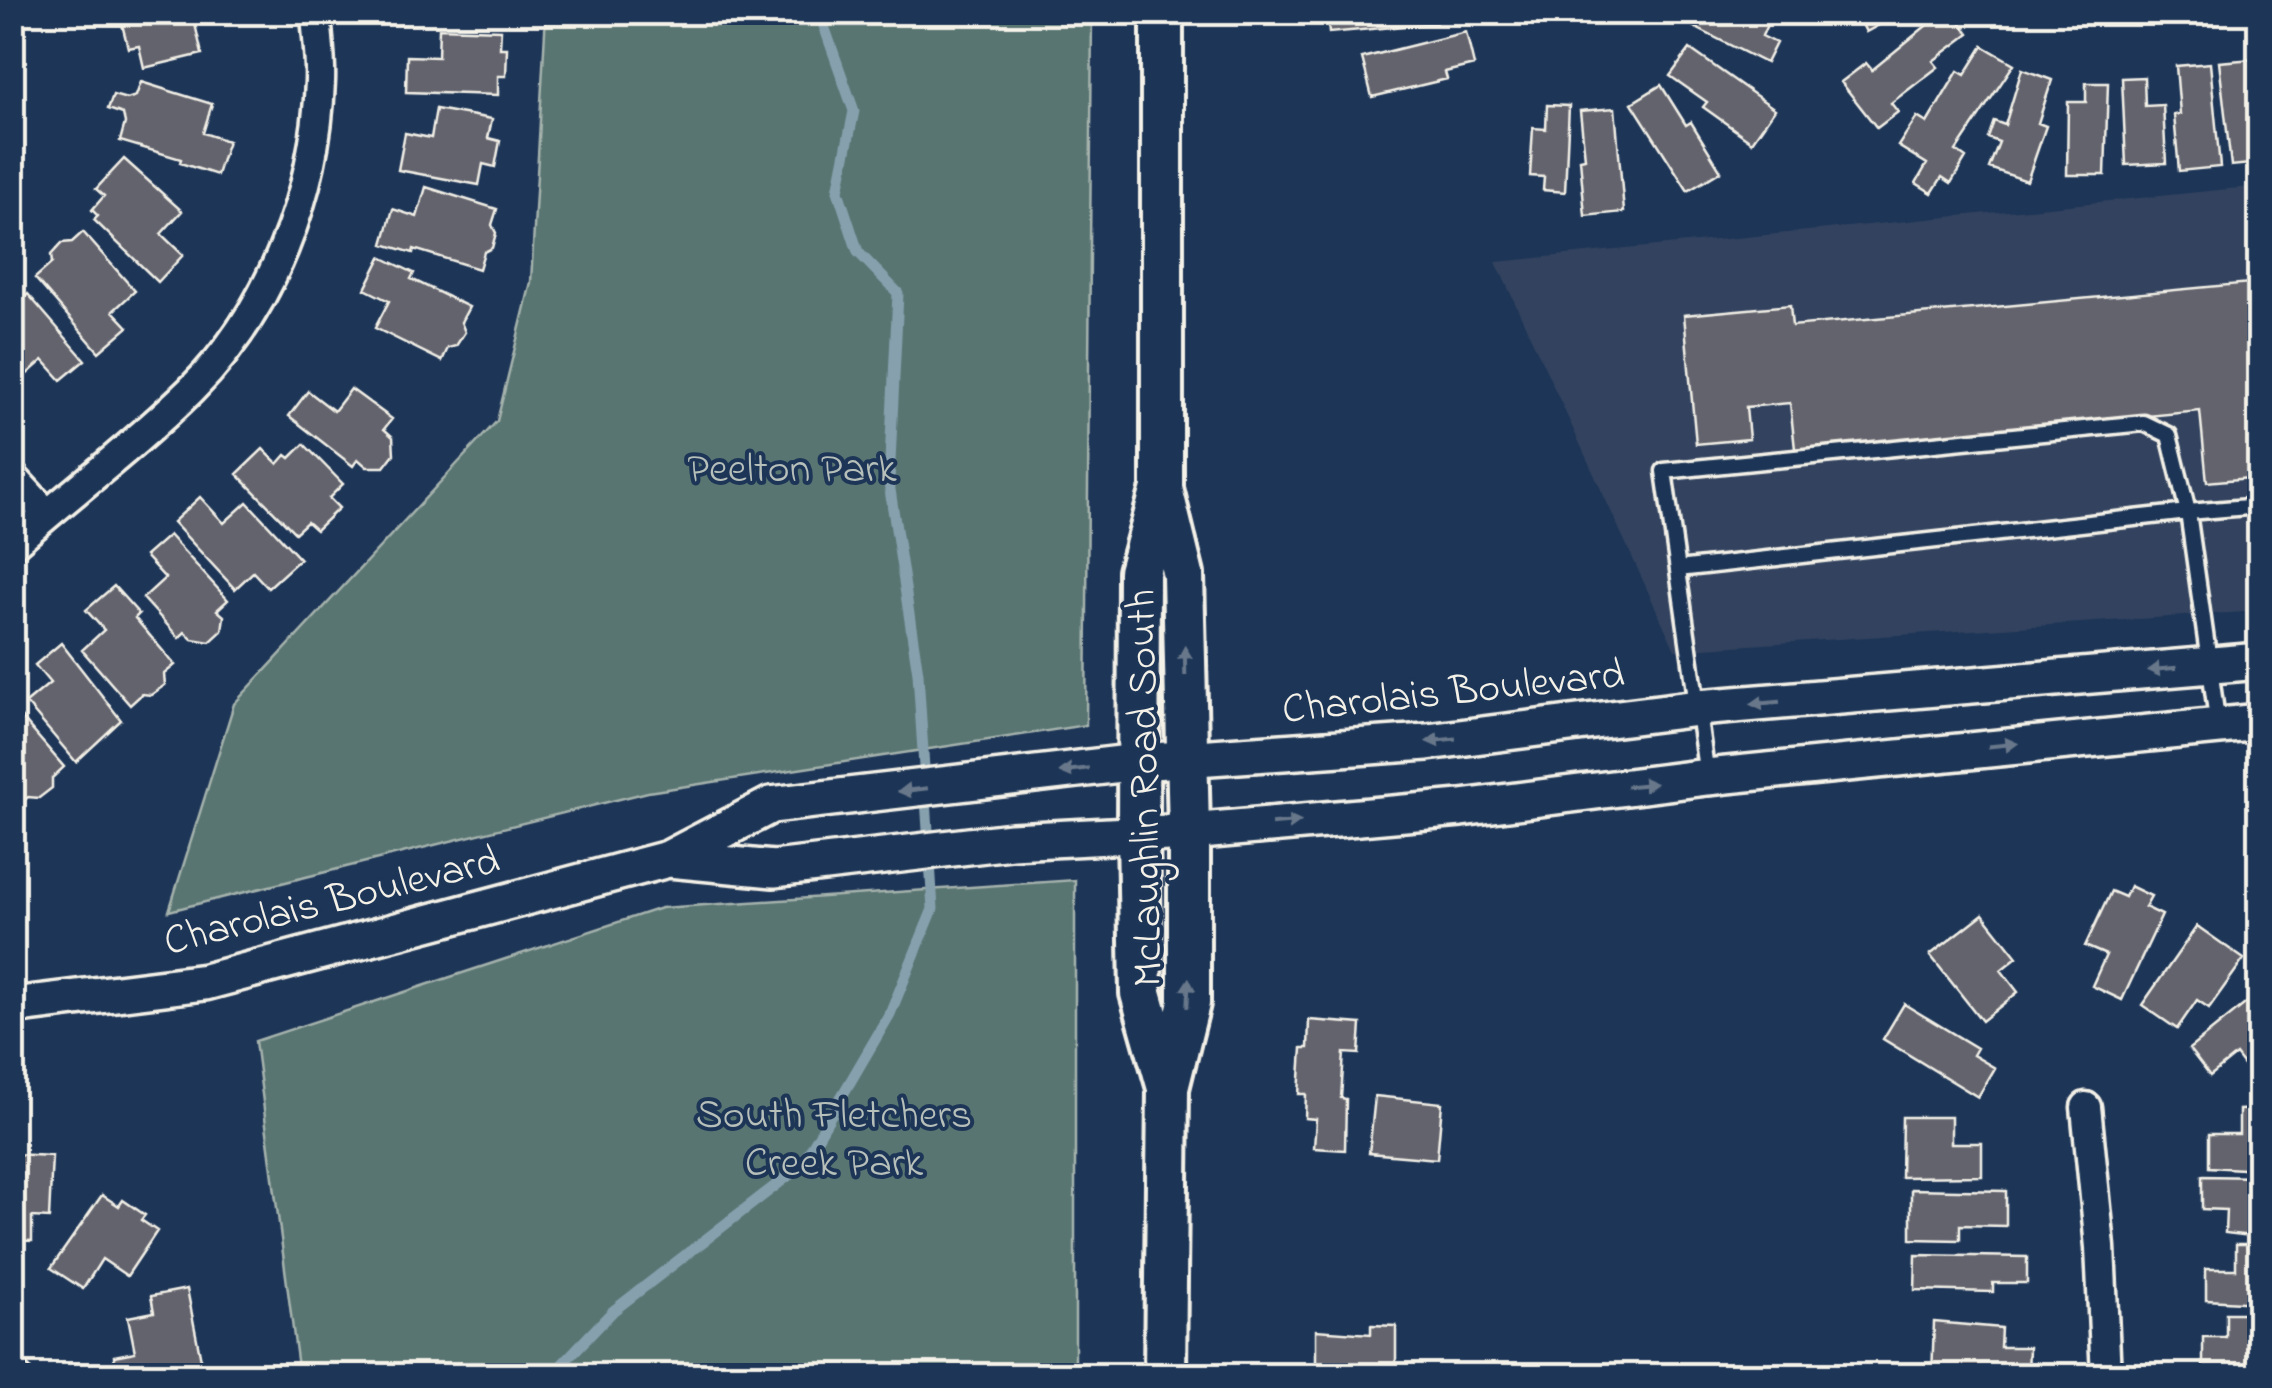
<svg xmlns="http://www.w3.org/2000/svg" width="2272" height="1388" font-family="'Indie Flower',sans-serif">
<rect width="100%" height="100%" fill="#1d3557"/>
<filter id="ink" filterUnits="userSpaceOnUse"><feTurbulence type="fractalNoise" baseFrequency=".01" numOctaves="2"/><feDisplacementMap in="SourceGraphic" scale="20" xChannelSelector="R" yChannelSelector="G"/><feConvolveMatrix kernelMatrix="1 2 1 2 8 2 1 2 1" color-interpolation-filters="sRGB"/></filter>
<g filter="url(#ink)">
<path fill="#32435e" d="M2259,186V611L1675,650L1496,262Z"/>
<path fill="#597572" stroke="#a6b3ad" stroke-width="2.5" d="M546,13H1092L1086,725L648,792L169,911L234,704L497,421L531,282Z
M1075,880V1375H299L255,1041L661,908Z"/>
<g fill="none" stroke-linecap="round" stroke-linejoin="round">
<path stroke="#87a0ae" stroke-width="11" d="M551,1376L613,1311L801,1166L890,1014L933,909L918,673L889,483L898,293L858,252L838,191L854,111L819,12"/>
</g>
<path fill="#64646e" stroke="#f4f1e8" stroke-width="2.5" d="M133,12H218L219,18L195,24L202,54L144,68L139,46L128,48L122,24L135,21Z
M1327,12H1453L1435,14L1436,23L1329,33Z
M1696,12H1754L1769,20L1762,36L1776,43L1766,63L1690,25Z
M1856,12H1903L1866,32Z
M1943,12H1953L1969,34L1933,61L1938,67L1891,103L1898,112L1877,128L1841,82L1866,63L1872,70Z
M439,28L501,30L500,48H507L506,76H498V95L406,92L407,56L438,57Z
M1466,32L1474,65L1445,72L1447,79L1372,97L1362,58Z
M1983,46L2014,64L1956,151L1966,158L1951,183L1942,177L1932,193L1916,183L1927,164L1898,146L1917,117L1927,123L1958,71L1965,75Z
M1690,49L1775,109L1752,142L1703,107L1707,102L1670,76Z
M2253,59L2260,103V163L2231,166L2219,62Z
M2210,63L2220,167L2179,171L2174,115L2180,114L2176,66Z
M2022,69L2052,80L2038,123L2046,126L2027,181L1989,168L1999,142L1988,138L1994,121L2005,125Z
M2144,77L2145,106L2163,105L2166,163L2126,165L2122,78Z
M141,82L212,104L203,133L228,141L217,175L180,163L181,159L120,141L125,123L123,114L108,109L113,95L127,99L136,96Z
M2086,83H2108L2105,175H2067L2068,102H2086Z
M1661,85L1686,125L1691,122L1721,171L1688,191L1632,103Z
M1547,105L1569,106L1565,192L1543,190L1544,177L1530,176L1533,128L1546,129Z
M1615,108L1624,212L1585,216L1580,159L1585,158L1580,111Z
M436,109L492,119L488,138L500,141L495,167L483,164L479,185L398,170L405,133L431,138Z
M124,159L182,211L161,234L183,255L158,282L94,220L98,216L92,210L104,196L96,189Z
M426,187L497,209L492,225L496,233L492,248L484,252L479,269L414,249L413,253L383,244L393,209L417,217Z
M83,232L135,291L113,311L128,327L99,352L35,278L52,263L51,255L62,243L72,242Z
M381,257L414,273L411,279L469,307L461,322L465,332L456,346L448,348L442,361L375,328L389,301L365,289Z
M2260,282V477L2207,482L2200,411L1795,449L1790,403L1746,407L1749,439L1696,444L1684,315L1790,305L1792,326Z
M28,294L85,360L61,380L43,360L17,383L12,378V302L16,305Z
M351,389L392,419L384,429L393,437L394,454L384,467H367L358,459L353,466L289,416L308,391L334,411Z
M304,444L343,484L329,498L339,508L316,530L307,522L295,533L237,474L263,449L278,464L286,455L290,458Z
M200,497L224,523L247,502L300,559L268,588L253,572L235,589L173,522Z
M169,535L228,600L217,610L224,616L222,631L210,642L192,639L185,632L179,638L143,598L165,578L145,556Z
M114,586L139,614L135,618L175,665L164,674L165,685L151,695L142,694L130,705L82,650L104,630L86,610Z
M61,643L121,720L76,762L26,703L50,683L35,665Z
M15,710L64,767L52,778V788L39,798L28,797L16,807L12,802Z
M2130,886L2151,896L2145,907L2162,915L2122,1000L2092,986L2106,955L2085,946L2111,891L2125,897Z
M1983,914L2017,957L2001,970L2018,992L1982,1021L1930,955Z
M2197,926L2244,959L2209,1008L2197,1000L2177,1029L2142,1005Z
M2260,992V1064L2249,1072L2236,1055L2210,1076L2189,1049Z
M1904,1004L1977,1048L1973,1055L1995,1068L1978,1097L1883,1039Z
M1309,1020L1361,1024L1359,1054L1344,1053L1341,1098L1346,1099L1345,1150L1314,1148L1316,1119L1305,1118L1306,1094H1299L1302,1048H1308Z
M1375,1096L1442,1103L1437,1159L1369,1153Z
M2260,1109V1170L2209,1167V1134H2239V1110Z
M1902,1117H1951V1143H1982V1176L1901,1177Z
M12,1154L52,1156L49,1218L32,1217V1241L12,1240Z
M2202,1176L2260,1177V1237L2225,1233L2226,1210L2202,1209Z
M1911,1189L2006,1191V1226L1960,1225V1240L1911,1239Z
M102,1195L119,1206L123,1200L145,1215L141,1220L157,1231L127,1276L102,1259L83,1289L51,1268Z
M2236,1244H2260V1303L2206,1300V1269H2236Z
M1916,1255L2027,1257V1283H1993V1292L1915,1290Z
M187,1289L204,1375L117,1376L114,1356L135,1352L128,1317L154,1312L151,1296Z
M2226,1313H2260V1371H2203V1337H2226Z
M1934,1322L2001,1328L2000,1347H2029L2028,1376H1932Z
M1371,1325L1396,1326V1376H1316V1330L1371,1334Z"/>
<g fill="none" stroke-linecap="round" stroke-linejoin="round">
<defs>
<path id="service" d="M1678,569L2188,512L2218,726
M1707,776L1664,471L2144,423L2169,435L2188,512L2260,506"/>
<path id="minor" d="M12,476L47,514
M12,545C71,493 135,445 191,390C271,311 316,193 320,81C321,59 317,35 316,12
M2086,1107L2100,1247L2106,1376
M12,1373L16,1376"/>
<path id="tertiary" d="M669,859L774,869L1011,841L1189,832L1461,808L1707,777L2260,722
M12,1006L205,982L668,859L771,805L1138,762L1427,742L1698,708L2260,661"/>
<path id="secondary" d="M1162,12V489L1183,575L1189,832V1003L1168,1088L1165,1376
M1161,492L1139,572L1138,834L1141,993L1168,1088"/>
</defs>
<use href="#service" stroke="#f4f1e8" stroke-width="21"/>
<use href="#minor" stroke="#f4f1e8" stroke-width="35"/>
<use href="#tertiary" stroke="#f4f1e8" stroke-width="42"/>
<use href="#secondary" stroke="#f4f1e8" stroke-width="48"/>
<use href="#service" stroke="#1d3557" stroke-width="14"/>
<use href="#minor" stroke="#1d3557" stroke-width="28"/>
<use href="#tertiary" stroke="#1d3557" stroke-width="35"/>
<use href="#secondary" stroke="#1d3557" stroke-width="40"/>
</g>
<defs><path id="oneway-solid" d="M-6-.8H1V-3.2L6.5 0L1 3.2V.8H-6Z" transform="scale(2.5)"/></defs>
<g fill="#68778a">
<use href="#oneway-solid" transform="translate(1185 661) rotate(-91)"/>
<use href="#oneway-solid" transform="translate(2162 669) rotate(175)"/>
<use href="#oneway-solid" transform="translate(1765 703) rotate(175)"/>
<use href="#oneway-solid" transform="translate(1441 740) rotate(174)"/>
<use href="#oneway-solid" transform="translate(2003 745) rotate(-6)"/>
<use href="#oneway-solid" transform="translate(1074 770) rotate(173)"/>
<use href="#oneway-solid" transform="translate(1641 785) rotate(-6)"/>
<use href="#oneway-solid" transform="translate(913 790) rotate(173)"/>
<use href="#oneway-solid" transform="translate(1286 823) rotate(-5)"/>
<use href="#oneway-solid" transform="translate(1188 993) rotate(-87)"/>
</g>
</g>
<g text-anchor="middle" stroke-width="8" stroke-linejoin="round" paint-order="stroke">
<g font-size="42" fill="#b6bfb9" stroke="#1d3557">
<text x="792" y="481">Peelton Park</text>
<text x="834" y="1127">South Fletchers<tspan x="834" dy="48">Creek Park</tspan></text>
</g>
<g font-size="42" fill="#f4f1e8" stroke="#1d3557">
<text transform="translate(1453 689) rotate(-6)" y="15">Charolais Boulevard</text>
<text transform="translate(1142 788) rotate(-91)" y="15">McLaughlin Road South</text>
<text transform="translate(331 898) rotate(-14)" y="15">Charolais Boulevard</text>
</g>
</g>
<rect width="2272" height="1388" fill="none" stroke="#1d3557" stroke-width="50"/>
<rect x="25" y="25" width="2222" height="1338" fill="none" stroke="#f4f1e8" stroke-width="4" filter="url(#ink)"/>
</svg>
